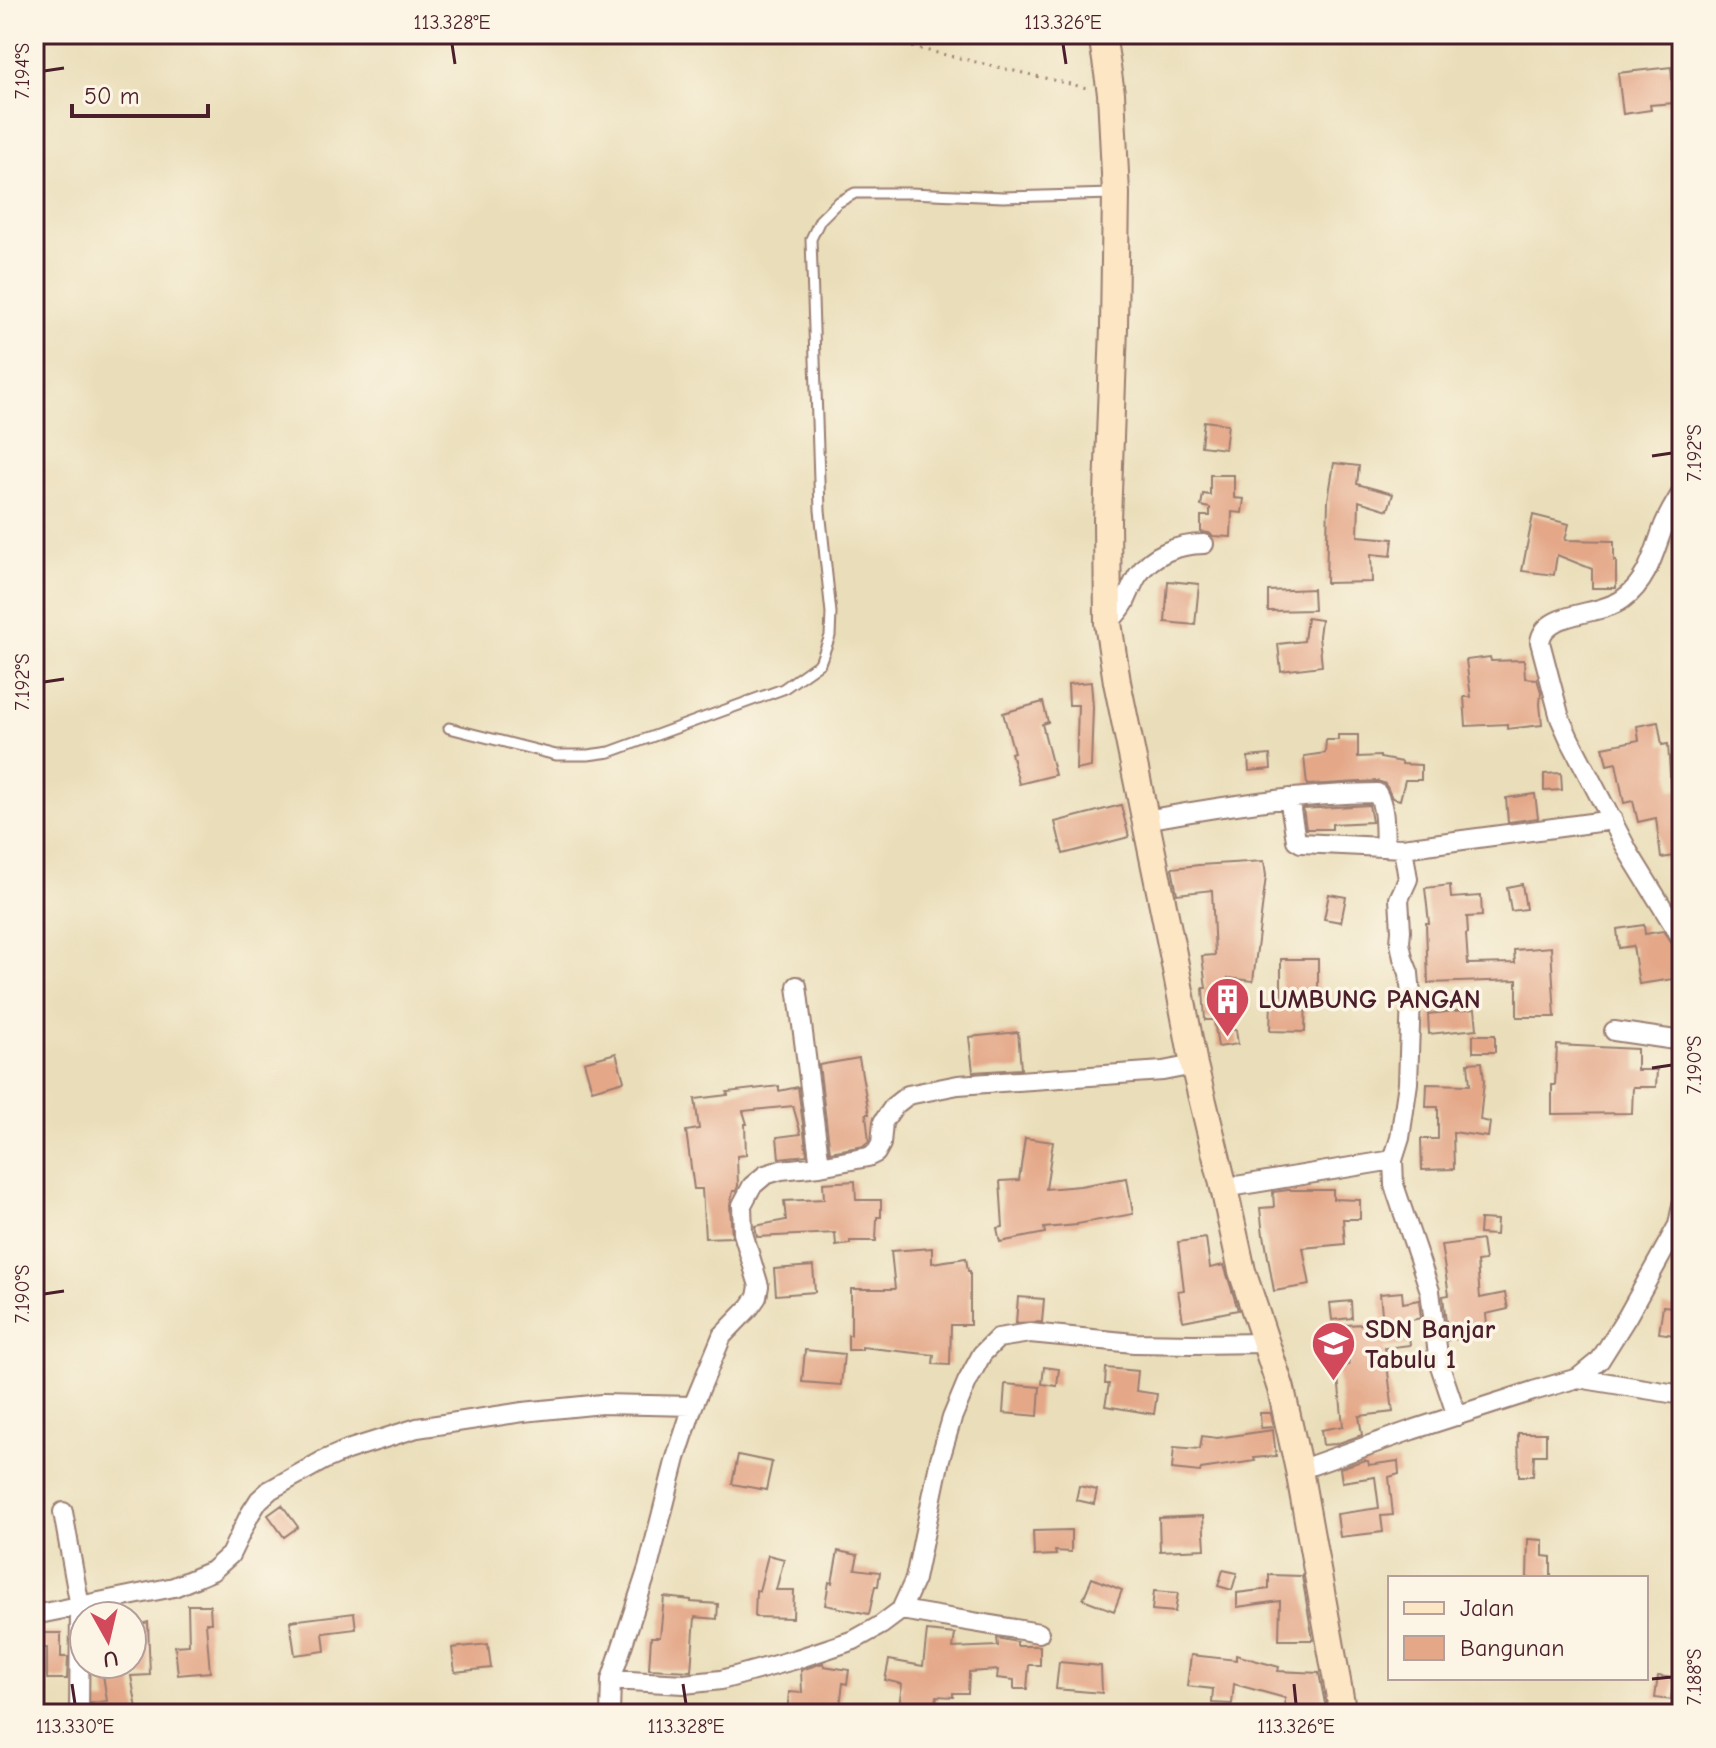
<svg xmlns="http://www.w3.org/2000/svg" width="1716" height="1748" font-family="'Comic Neue',sans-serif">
<rect width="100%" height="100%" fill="#fcf5e5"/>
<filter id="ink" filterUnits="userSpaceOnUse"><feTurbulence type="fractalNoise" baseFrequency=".0125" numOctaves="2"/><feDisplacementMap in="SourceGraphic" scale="16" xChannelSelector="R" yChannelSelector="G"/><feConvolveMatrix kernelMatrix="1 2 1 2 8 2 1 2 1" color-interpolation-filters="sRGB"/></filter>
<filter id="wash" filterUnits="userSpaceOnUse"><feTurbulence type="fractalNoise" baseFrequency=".006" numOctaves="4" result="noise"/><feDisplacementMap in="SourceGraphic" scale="32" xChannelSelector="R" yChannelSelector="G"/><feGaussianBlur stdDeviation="1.8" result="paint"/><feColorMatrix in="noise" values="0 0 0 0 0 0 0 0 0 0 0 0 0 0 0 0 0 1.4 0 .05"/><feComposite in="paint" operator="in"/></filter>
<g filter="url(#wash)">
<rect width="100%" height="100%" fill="#eadeba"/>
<g id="blocks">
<path fill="#e4a889" d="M1671,67L1674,103L1650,105L1651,110L1623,114L1618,73Z
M1204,421L1228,424L1225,449L1201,446Z
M1334,463L1359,466L1357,484L1393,494L1388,510L1359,501L1358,536L1393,539L1391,556L1371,554L1372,582L1326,583L1328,500Z
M1210,475H1234V498L1244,499L1242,513L1232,512L1231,537L1213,536L1209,533L1201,532V516H1210V508L1201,506L1203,494L1210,495Z
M1533,515L1569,524L1565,540L1614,541V561H1616V588H1592V569L1557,555L1554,575L1522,571Z
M1168,581L1199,584L1195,625L1165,622Z
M1313,589L1314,610L1268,611V591Z
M1307,618L1321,620L1319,636L1322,666L1281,671L1278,644L1304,641Z
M1490,657L1491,661L1524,660L1525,678L1537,679L1541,692L1540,704L1542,725L1507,729V724L1466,726L1464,697H1471L1466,660Z
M1091,682L1093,707L1091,767L1076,770L1078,705H1069L1068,684Z
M1043,702L1048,722L1042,724L1055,775L1019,784L1011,753L1014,752L1003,713Z
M1658,722L1662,745L1668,744L1671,790L1682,789V855L1661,858L1656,818L1638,822L1633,801L1624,803L1616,763L1607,765L1603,747L1639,740L1637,726Z
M1338,735H1358V757L1380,756V758L1402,762V764L1421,765V780H1405L1400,800L1392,798L1387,787L1384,783L1377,781L1307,785L1304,756L1325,753L1326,740H1338Z
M1270,755L1271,769L1249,771L1248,757Z
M1561,773L1562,790L1544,791V774Z
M1535,794L1538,818L1508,822L1506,798Z
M1121,805L1129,837L1063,854L1055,822Z
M1369,805L1372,822L1332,824V829H1306L1303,809Z
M1264,861L1266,876L1253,981L1228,978L1233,1030H1236L1238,1044L1218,1047L1214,1020H1205L1203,988H1206L1202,956L1215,955L1212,890L1177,894L1172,868L1199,865Z
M1522,884L1526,909L1511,911L1507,887Z
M1450,885L1451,898L1481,896L1482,916L1467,917L1468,933L1466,934L1468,964L1515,963L1514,950L1551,947L1555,1017H1517V980L1428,983L1426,923H1429L1425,888Z
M1329,894L1346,897L1341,922L1324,919Z
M1644,925L1645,934L1663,931L1675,948L1680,978L1639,984L1633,946L1619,948L1617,929Z
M1281,959H1318V997L1306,994L1305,1032L1270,1031L1271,1001H1281Z
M1475,1009L1477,1029L1429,1034L1428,1014Z
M1018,1032L1021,1069L973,1072L969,1037Z
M1473,1035H1495V1052H1473Z
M1557,1045L1637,1049V1070H1657L1656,1087H1633L1632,1113L1552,1114V1085H1555Z
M616,1053L624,1081L592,1090L584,1062Z
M859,1058L869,1114H866L869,1142L864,1146L830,1152L819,1065Z
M1482,1062L1484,1081L1480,1120L1490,1122L1488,1137L1453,1132L1454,1169L1422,1170L1421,1139H1438V1107H1426L1427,1084L1470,1085L1468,1063Z
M779,1086V1091L798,1087L807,1155L779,1158L777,1137L801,1134L793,1106L743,1111L747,1124H745L746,1155L737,1156L738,1186L736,1191H733L730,1205L732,1237L705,1238L702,1189H694L686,1131L699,1129L695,1099L728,1095L727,1092Z
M1025,1138L1053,1142L1046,1189L1080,1186L1127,1178L1133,1214L1077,1224V1225L1044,1228L1045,1233L1000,1242L997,1228L1003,1227L1000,1181L1019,1180Z
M855,1181L856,1200H881V1217H877L876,1241H850V1244L836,1246L835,1233L757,1237L755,1226L786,1220L784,1201L824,1199L823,1183Z
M1288,1190H1333V1199L1360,1200V1219H1343L1345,1244L1303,1248L1310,1285L1274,1291L1264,1235H1263L1260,1208L1274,1207L1273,1192Z
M1480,1219L1497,1220L1496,1235L1479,1234Z
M1206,1238L1210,1268L1224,1265L1238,1310L1183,1321L1178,1291L1184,1290L1178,1242Z
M1482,1240L1485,1261L1477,1262L1480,1298L1505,1293L1508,1309L1486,1314L1488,1336L1448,1340L1443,1296L1449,1295L1441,1245Z
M932,1248V1263L966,1258L968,1271H970V1325H951L950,1365L933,1364L934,1355L862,1347V1350H848V1335H851V1289H895L891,1251Z
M813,1266L815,1292L776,1295L774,1269Z
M1402,1292L1403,1303L1419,1300L1421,1318L1407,1321L1410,1345L1385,1348L1393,1412L1359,1416L1362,1435L1336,1444L1323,1445L1321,1430L1343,1426L1337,1367L1349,1365L1346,1325L1383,1323L1380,1294Z
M1018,1297L1044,1299L1042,1322L1016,1323Z
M1351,1301L1352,1318L1332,1320L1330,1303Z
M1663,1306L1682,1308V1336L1659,1333Z
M805,1350L844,1354L841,1385L802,1382Z
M1044,1367L1059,1369L1057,1386L1042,1384Z
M1106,1368L1138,1371L1136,1391L1157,1394L1154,1414L1105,1406L1109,1384H1105Z
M1005,1384L1040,1387L1038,1416L1003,1413Z
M1260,1413H1270L1273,1427L1261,1428Z
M1273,1430L1276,1456L1254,1458L1255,1461L1201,1469L1200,1472L1172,1469L1174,1447L1200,1449L1202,1436L1217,1438Z
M1518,1433H1546V1455H1534L1533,1476H1519Z
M738,1455L772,1462L766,1490L732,1484Z
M1365,1460V1461H1368L1369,1465L1398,1461L1399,1474L1389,1477L1393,1515L1381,1516L1383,1532L1340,1537L1337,1514L1379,1508L1375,1477L1342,1482L1340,1468Z
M1079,1486L1097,1490L1094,1504L1076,1500Z
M282,1505L298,1527L284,1537L268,1515Z
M1203,1516L1205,1549L1160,1551L1159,1518Z
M1071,1530V1552L1055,1551L1056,1555L1034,1556L1033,1531Z
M1528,1539L1543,1540V1556L1551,1557V1578H1527Z
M838,1551L858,1555L855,1569L880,1572L878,1586H875L869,1614L825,1605L829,1582L832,1583Z
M768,1555L784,1559L776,1590H794L793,1618L755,1617L756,1590L759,1591Z
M1223,1570L1237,1573L1232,1590L1218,1586Z
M1269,1575L1302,1576L1313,1640H1279L1280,1601L1237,1607V1593L1269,1589Z
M1092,1578L1122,1590L1114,1611L1083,1599Z
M1154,1591L1178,1593L1175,1612L1152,1610Z
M664,1597L691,1600V1602L718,1604L717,1619L695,1617L691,1671L649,1669L651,1637H660Z
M188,1605H210L211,1623H206L210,1672L178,1675L175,1646L189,1645Z
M354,1613L356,1629L323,1633L325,1651L295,1655L290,1621Z
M148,1622L150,1675L131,1676L138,1714H91V1703L107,1701L102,1668L132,1664V1627Z
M927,1631L955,1634L953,1648L998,1646L997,1638L1017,1642V1646H1040V1665H1029L1027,1689H1014V1680L997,1678L998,1670L969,1672L968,1693H953V1697L937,1696L934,1714H898L902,1684L885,1680L889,1660L923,1666Z
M38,1633H61V1657H68L67,1679H47V1648H38Z
M488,1644L491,1668L455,1672L452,1648Z
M1191,1655L1236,1660V1655L1279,1667L1278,1671L1319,1673L1327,1714H1285V1698L1234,1684L1232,1704L1212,1703L1213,1689L1187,1686Z
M1059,1662L1101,1666L1102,1693L1056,1689Z
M823,1663L824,1666L849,1670L847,1684L843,1683L839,1714H787L789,1692L802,1693L801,1670Z
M1658,1676L1674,1678L1671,1700L1655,1698Z"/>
</g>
</g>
<g filter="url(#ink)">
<use href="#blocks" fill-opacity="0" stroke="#9a7e72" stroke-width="2"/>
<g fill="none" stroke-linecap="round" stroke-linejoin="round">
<defs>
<path id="lane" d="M449,728L556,755H588L610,752L783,689L820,663L830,636L831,613L820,510L811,239L820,220L837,203L855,193H910L1003,197L1112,194"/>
<path id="street" d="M1682,492C1676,502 1669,513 1664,525C1654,552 1648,581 1623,599C1599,617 1544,610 1540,642L1560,718L1569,738L1629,853L1682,939
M1108,623C1114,617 1120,611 1124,604C1129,595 1132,584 1138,575C1152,554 1179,544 1204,544
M1289,798L1296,840L1301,843L1403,848L1613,820
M1146,820C1222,806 1300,794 1377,793C1386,808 1384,829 1385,847
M1403,848L1408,879L1399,899L1401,930L1400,943L1403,958L1409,973L1411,996L1408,1083L1400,1138L1393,1160L1394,1185L1430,1291L1439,1363L1457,1416
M797,986L820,1166
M1614,1031L1682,1041
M1224,1188L1393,1160
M1578,1378L1600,1360L1627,1317L1678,1225L1682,1205
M1299,1470L1412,1430L1533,1391L1578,1378L1682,1395
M63,1512L80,1607L79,1714
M901,1610L1039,1633
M34,1615L174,1587L212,1571L230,1555L250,1514L259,1500L270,1490L324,1460L347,1450L417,1428L523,1412L602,1404L693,1406
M611,1680L684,1684L721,1680L797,1659L854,1640L881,1625L901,1610L915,1579L940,1459L952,1418L967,1382L982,1354L998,1338L1030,1333L1134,1343L1193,1344L1266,1343
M610,1714L611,1680L648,1568L676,1458L693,1406L722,1336L750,1307L757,1297L759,1286L743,1233L742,1205L752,1186L765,1175L781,1170L820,1166L868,1157L876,1153L881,1144L883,1122L894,1106L908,1095L958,1085L1163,1071L1194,1065"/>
<path id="secondary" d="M1102,34L1111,93L1116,194L1114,327L1107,520L1108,623L1117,682L1173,954L1194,1065L1224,1188L1242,1271L1281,1389L1299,1470L1343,1714"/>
</defs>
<use href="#lane" stroke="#9a7e72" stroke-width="13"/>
<use href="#street" stroke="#9a7e72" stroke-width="22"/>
<use href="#secondary" stroke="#9a7e72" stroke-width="30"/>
<path stroke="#9a7e72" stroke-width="3" stroke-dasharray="2 6" stroke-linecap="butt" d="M866,34L882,40L1087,88"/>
<use href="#lane" stroke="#fff" stroke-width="9"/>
<use href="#street" stroke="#fff" stroke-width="18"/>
<use href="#secondary" stroke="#fce6c4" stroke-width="26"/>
</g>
</g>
<path fill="none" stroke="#4a1f2b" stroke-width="3" d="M452,44L455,64M1063,44L1066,64M44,71L64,68M1652,456L1672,453M44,682L64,679M1652,1068L1672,1065M44,1294L64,1291M1652,1679L1672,1677M72,1684L75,1704M683,1684L686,1704M1294,1684L1296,1704"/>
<defs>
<symbol id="building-pin" viewBox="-11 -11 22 30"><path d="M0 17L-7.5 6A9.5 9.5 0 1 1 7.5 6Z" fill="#d1495b" stroke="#fcf5e5"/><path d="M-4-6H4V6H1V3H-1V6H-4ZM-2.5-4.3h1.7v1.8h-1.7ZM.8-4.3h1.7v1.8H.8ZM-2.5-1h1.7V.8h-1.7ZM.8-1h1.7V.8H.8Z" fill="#fff"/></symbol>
<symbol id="school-pin" viewBox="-11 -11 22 30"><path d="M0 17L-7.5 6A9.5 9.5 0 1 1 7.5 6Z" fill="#d1495b" stroke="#fcf5e5"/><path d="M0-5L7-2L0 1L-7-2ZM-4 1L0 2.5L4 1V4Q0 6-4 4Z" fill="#fff"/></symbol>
</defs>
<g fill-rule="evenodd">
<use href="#building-pin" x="1202" y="974" width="51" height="69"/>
<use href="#school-pin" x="1308" y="1318" width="51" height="69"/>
</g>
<g text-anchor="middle" stroke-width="7" stroke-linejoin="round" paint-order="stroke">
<g font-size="26" font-weight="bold" fill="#4a1f2b" stroke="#fcf5e5" text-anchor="start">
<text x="1258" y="1008">LUMBUNG PANGAN</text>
<text x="1365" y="1338">SDN Banjar<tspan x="1365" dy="30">Tabulu 1</tspan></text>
</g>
</g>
<rect width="1716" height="1748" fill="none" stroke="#fcf5e5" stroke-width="88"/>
<rect x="1388" y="1576" width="260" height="104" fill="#fcf5e5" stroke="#b59f9b" stroke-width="2"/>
<rect x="1404" y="1602" width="40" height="12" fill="#fce6c4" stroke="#b59f9b" stroke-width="2"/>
<text x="1460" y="1616" font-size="24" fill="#4a1f2b">Jalan</text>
<rect x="1404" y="1636" width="40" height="24" fill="#e4a889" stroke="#b59f9b" stroke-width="2"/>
<text x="1460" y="1656" font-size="24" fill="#4a1f2b">Bangunan</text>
<g transform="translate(108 1640) rotate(172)"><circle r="38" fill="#fcf5e5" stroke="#b59f9b" stroke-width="2"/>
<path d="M0-6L14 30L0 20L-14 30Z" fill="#d1495b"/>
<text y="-12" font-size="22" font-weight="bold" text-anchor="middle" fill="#4a1f2b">U</text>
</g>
<path d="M72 104v12h136v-12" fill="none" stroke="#4a1f2b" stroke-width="4"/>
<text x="84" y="104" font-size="24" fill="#4a1f2b" stroke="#fcf5e5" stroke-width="6" paint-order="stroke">50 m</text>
<rect x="44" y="44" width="1628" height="1660" fill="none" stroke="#4a1f2b" stroke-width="3"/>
<g font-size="20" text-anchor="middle" fill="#4a1f2b">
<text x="452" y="29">113.328°E</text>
<text x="1063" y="29">113.326°E</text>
<text transform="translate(22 71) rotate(-90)" y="7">7.194°S</text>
<text transform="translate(1694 453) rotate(-90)" y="7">7.192°S</text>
<text transform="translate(22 682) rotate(-90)" y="7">7.192°S</text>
<text transform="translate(1694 1065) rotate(-90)" y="7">7.190°S</text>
<text transform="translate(22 1294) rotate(-90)" y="7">7.190°S</text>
<text transform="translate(1694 1677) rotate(-90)" y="7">7.188°S</text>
<text x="75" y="1733">113.330°E</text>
<text x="686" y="1733">113.328°E</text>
<text x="1296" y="1733">113.326°E</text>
</g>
</svg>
